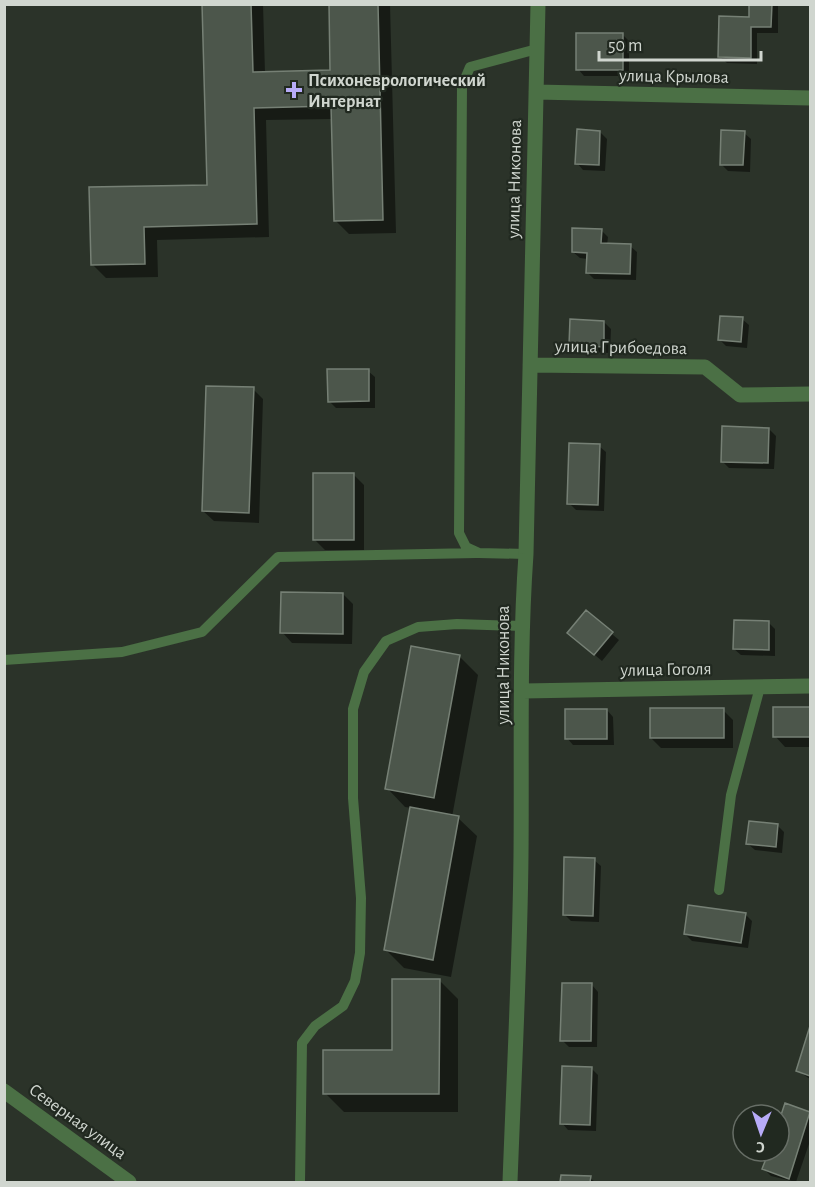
<svg xmlns="http://www.w3.org/2000/svg" width="815" height="1187" font-family="'Alegreya Sans',sans-serif">
<rect width="100%" height="100%" fill="#2b3329"/>
<path fill="#0007" d="M203,4H263L265,73L332,71L330,4H390L396,233L349,234L336,221L333,119L266,120L269,237L157,240L158,277L106,278L93,265L91,189L208,186Z
M750,4H778V33H757V64L727,63L720,57L750,18Z
M622,34L629,41V76H584L578,69Z
M600,132L607,139L605,171L583,170L577,163Z
M744,133L751,139L750,172L728,171L721,164Z
M601,230L608,237L607,245L630,246L637,252L636,280L594,279L588,273V259L580,258L573,252Z
M742,319L749,325L747,348L726,346L720,340Z
M604,322L611,329L610,353L577,351L570,345Z
M368,371L375,377V408H336L329,401Z
M253,389L263,399L259,523L214,521L203,511Z
M769,429L776,436L774,469L729,468L722,461Z
M599,446L606,452L604,511L576,510L569,503Z
M354,475L364,485V550H325L314,539Z
M343,594L353,604L352,644L292,643L282,632Z
M586,612L619,640L602,661L576,639Z
M769,623L775,629V656L741,655L734,649Z
M459,656L478,675L452,817L458,818L477,836L451,977L404,968L386,950L412,808L405,807L387,788Z
M774,709H810V747H785L775,736Z
M607,710L613,717L614,745H573L567,738Z
M723,710L733,720V748H661L651,738Z
M778,826L784,832L782,853L755,850L748,844Z
M594,860L601,866L599,922L571,921L564,914Z
M745,914L752,921L748,948L692,941L685,934Z
M439,980L458,999V1112H344L325,1093L394,1052Z
M592,985L598,992L597,1047H569L562,1040Z
M810,1031V1079L798,1071Z
M591,1068L598,1075L596,1131L568,1130L562,1123Z
M786,1105L810,1114V1141L796,1182L771,1176L764,1169L770,1151H779V1126Z
M562,1177L590,1178L595,1182H562Z"/>
<path fill="#4c564b" stroke="#768075" stroke-width="1.5" d="M202,4H251L253,72L330,70L329,4H378L383,220L334,221L331,106L254,108L257,224L144,227L145,264L91,265L89,187L207,185Z
M749,4H772L771,27H751V58L718,57L719,16L749,17Z
M576,33H623V70H576Z
M577,129L600,131L599,165L575,164Z
M721,130L745,131L743,165H720Z
M572,228L602,229L601,243L631,244L630,274L586,273L587,253L572,252Z
M720,316L743,317L741,342L718,340Z
M570,319L604,321V347L569,345Z
M327,369H369V401L328,402Z
M206,386L254,387L249,513L202,511Z
M722,426L769,428L768,463L721,462Z
M569,443L600,444L598,505L567,504Z
M313,473H354V540H313Z
M281,592L343,593V634L280,633Z
M586,610L613,632L594,655L567,633Z
M734,620L769,621V650L733,649Z
M411,646L460,655L434,798L385,789Z
M773,707H810V737H773Z
M650,708H724V738H650Z
M565,709H607V739H565Z
M410,807L459,816L433,960L384,950Z
M749,821L778,824L776,847L746,844Z
M564,857L595,858L593,916L563,915Z
M688,905L746,913L741,943L684,934Z
M392,979H440L439,1094H323V1050H392Z
M562,983H592L591,1041H560Z
M810,1026V1076L796,1071Z
M562,1066L592,1067L590,1125L560,1124Z
M785,1103L810,1112L789,1179L762,1169L769,1151H779V1121Z
M561,1175L591,1176L590,1182H560Z"/>
<g fill="none" stroke-linecap="round" stroke-linejoin="round">
<path stroke="#4b7045" stroke-width="10" d="M526,554L479,553L466,547L459,533L462,86L470,67L537,49
M4,660L122,652L202,632L278,557L476,553
M719,890L731,795L760,687
M300,1182L302,1043L315,1026L343,1006L355,981L360,953L361,898L353,798V709L364,672L386,641L418,627L457,624L521,626"/>
<path stroke="#4b7045" stroke-width="15" d="M536,92L810,98
M530,365L705,367L740,395L810,394
M523,691L810,686
M4,1091L129,1182
M510,1182C514,1073 520,964 521,855C522,755 519,654 526,554L538,4"/>
</g>
<path fill="#b7abf8" stroke="#212920" stroke-width="2" d="M291 81h6v6h6v6h-6v6h-6v-6h-6v-6h6z"/>
<g text-anchor="middle" stroke-width="4.5" stroke-linejoin="round" paint-order="stroke">
<g font-size="18" fill="#d0d6cf" stroke="#212920">
<text transform="translate(674 76) rotate(1)" y="6">улица Крылова</text>
<text transform="translate(514 179) rotate(-89)" y="6">улица Никонова</text>
<text transform="translate(621 347) rotate(1)" y="6">улица Грибоедова</text>
<text transform="translate(503 665) rotate(-90)" y="6">улица Никонова</text>
<text transform="translate(666 669) rotate(-1)" y="6">улица Гоголя</text>
<text transform="translate(78 1121) rotate(36)" y="6">Северная улица</text>
</g>
<g font-size="18" font-weight="bold" fill="#d0d6cf" stroke="#212920" text-anchor="start">
<text x="308" y="86">Психоневрологический<tspan x="308" dy="21">Интернат</tspan></text>
</g>
</g>
<rect width="815" height="1187" fill="none" stroke="#d0d6cf" stroke-width="12"/>
<g transform="translate(761 1133) rotate(182)"><circle r="28" fill="#212920" stroke="#676e66" stroke-width="1.5"/>
<path d="M0-4.5L10 22L0 15L-10 22Z" fill="#b7abf8"/>
<text y="-9" font-size="16" font-weight="bold" text-anchor="middle" fill="#d0d6cf">С</text>
</g>
<path d="M599 51v9h162v-9" fill="none" stroke="#d0d6cf" stroke-width="3"/>
<text x="608" y="51" font-size="18" fill="#d0d6cf" stroke="#212920" stroke-width="4.5" paint-order="stroke">50 m</text>
</svg>
